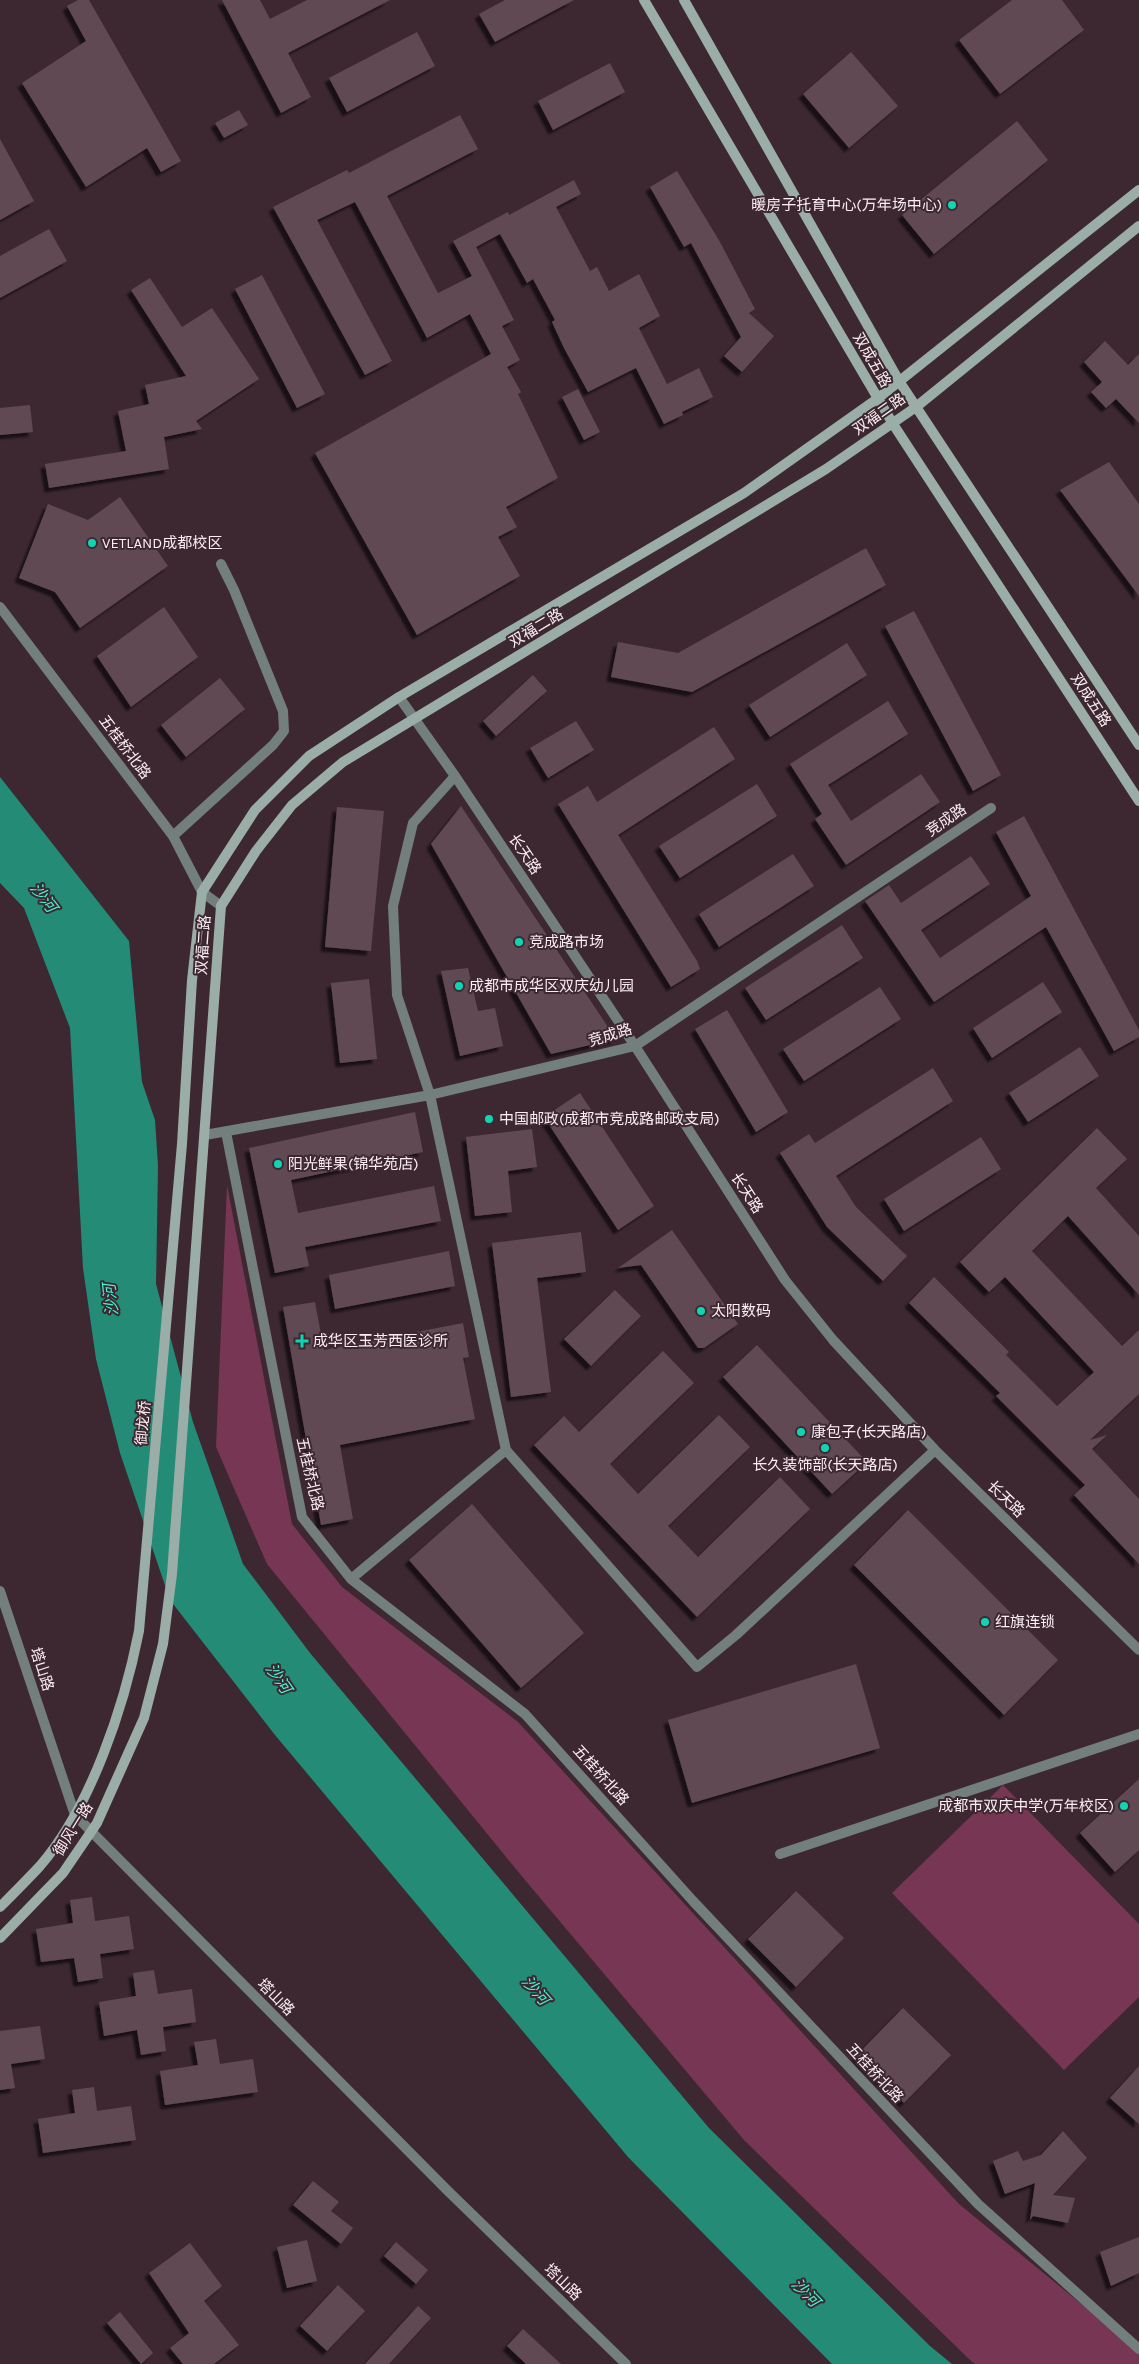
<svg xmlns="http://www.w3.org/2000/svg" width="1139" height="2364" font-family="Karla,'Noto Sans SC',sans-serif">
<defs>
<filter id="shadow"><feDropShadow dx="-4.5" dy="4.5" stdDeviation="1" flood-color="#0009"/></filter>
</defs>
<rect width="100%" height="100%" fill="#3d2831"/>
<path fill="#763654" d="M227,1185L292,1524L342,1587L518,1722L959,2204L1139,2351V2364H975L970,2360L744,2140L525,1880L267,1564L216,1447Z
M1003,1785L1139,1924V1997L1064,2070L892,1893Z"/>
<path fill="#248b77" d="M0,777L129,941L142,1082L155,1120L158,1166L156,1284L193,1422L243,1564L310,1653L709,2128L930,2346L952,2364H832L628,2157L275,1735L170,1600L120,1453L96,1359L83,1268L70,1028L24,908L0,883Z"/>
<path fill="#604952" filter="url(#shadow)" d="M78,0H89L181,161L161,172L147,148L86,187L22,83L86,41L67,6Z
M222,0H260L270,19L307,0H390L288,53L311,97L281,113Z
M505,0H574L495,42L479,14Z
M1012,0H1062L1084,30L1000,94L959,40Z
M417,32L435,66L347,112L329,78Z
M851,52L898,106L849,148L803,94Z
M610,63L625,92L553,130L538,101Z
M239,110L248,125L224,138L215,123Z
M460,115L478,149L387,196L438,293L472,276L453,241L508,212L509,215L574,180L581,194L556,207L590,271L597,267L609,291L639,274L660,316L639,328L667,384L699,368L713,397L682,412L683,415L664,424L636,368L588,392L564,348L552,322L555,320L533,279L527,283L500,234L476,247L514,320L502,326L520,360L507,367L521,392L518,394L558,478L506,507L517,527L498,537L520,576L417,635L315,453L491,354L470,314L427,338L355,202L317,220L392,361L365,375L273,207L347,170L349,173Z
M1017,121L1048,160L934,254L902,215Z
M0,139L34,201L0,220Z
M677,171L720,242L755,309L749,313L774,336L742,372L724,356L741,337L691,243L684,247L650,187Z
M49,229L67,261L0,298V256Z
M262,275L325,394L297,408L235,289Z
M150,278L182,327L212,308L259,379L196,421L202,429L164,437L169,469L49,488L45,464L126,451L118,411L149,404L145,385L186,376L131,290Z
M1105,341L1128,365L1139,354V423L1116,399L1106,408L1091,392L1102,382L1084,362Z
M578,389L600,432L584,440L562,397Z
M30,405L33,432L0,435V408Z
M1109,462L1139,504V596L1060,490Z
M120,497L168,566L80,628L55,592L19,578L48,504L88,520Z
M866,548L886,585L692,692L611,677L618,642L678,653Z
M164,607L198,657L131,707L97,656Z
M914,611L1001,775L973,791L885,626Z
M847,643L867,675L770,737L749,705Z
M533,675L547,691L496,736L483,721Z
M220,678L245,709L186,757L161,725Z
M888,701L908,734L828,785L851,821L921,774L940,802L846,865L815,819L822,814L790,764Z
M576,721L594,750L548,778L530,748Z
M714,727L735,759L618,835L697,961L700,969L671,987L558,804L588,786L597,802Z
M757,784L777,816L680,878L659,846Z
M461,806L616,1039L551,1054L431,844Z
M337,807L384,811L371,951L325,947Z
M1024,816L1139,1030V1037L1114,1051L1046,927L934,1002L865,901L889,885L901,903L971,856L990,884L921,930L940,958L1031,896L996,832Z
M793,854L814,886L719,947L699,914Z
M842,925L863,958L766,1020L745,988Z
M468,968L478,1011L495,1008L503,1046L460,1056L441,971Z
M369,979L377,1059L340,1063L331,983Z
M1043,982L1062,1012L992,1058L973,1028Z
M880,987L901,1019L804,1081L783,1049Z
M727,1010L788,1112L756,1132L695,1029Z
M1080,1047L1099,1076L1028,1122L1009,1093Z
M933,1068L953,1101L836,1176L856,1207L907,1256L883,1281L827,1227L780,1153L809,1134L815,1143Z
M580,1093L654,1206L618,1230L544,1117Z
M415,1112L423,1152L291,1180L298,1213L434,1186L441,1221L305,1247L309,1266L275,1273L249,1148Z
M1097,1128L1127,1159L1096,1188L1139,1236V1295L1068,1216L1032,1251L1122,1346L1139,1330V1394L1090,1440L1107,1435L1092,1449L1139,1499V1564L1074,1495L1085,1485L996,1396L1000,1393L909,1303L934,1277L1009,1352L1006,1355L1057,1406L1094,1372L1005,1277L989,1292L960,1262Z
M532,1129L537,1167L508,1171L512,1212L475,1216L466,1137Z
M981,1137L1001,1169L904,1231L884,1199Z
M672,1230L738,1324L704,1348H698L641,1265L618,1268Z
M581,1232L586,1272L537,1278L551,1392L511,1397L492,1243Z
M449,1251L455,1286L335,1309L329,1275Z
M615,1290L641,1316L591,1366L564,1339Z
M315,1302L324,1350L463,1323L469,1357L463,1358L475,1419L340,1445L353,1519L321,1525L283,1307Z
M757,1345L867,1462L832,1494L723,1377Z
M663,1351L694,1383L610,1464L638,1494L719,1415L750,1447L668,1526L698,1557L780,1477L810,1509L697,1617L534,1445L564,1416L579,1432Z
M472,1504L584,1633L521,1688L409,1560Z
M908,1510L1058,1660L1004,1715L854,1565Z
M856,1664L880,1748L692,1803L668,1720Z
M1139,1779V1850L1115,1872L1080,1833Z
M796,1891L844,1938L796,1987L748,1939Z
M92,1897L95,1921L129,1916L134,1949L100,1954L103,1978L78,1982L74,1958L41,1962L36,1929L73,1923L70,1900Z
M154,1970L158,1994L192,1989L196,2022L163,2027L166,2051L141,2055L137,2030L104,2036L99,2002L136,1996L133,1973Z
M903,2008L951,2055L904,2103L856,2056Z
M40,2026L45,2059L11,2064L15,2088L0,2090V2031Z
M216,2039L220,2064L253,2059L258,2092L165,2105L160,2071L198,2065L194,2042Z
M1139,2066V2124L1110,2098Z
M94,2087L97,2111L131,2106L136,2140L43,2153L38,2119L75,2113L72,2090Z
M1063,2131L1087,2158L1053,2195L1075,2198L1068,2223L1033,2216L1030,2220L1035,2183L1005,2194L993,2161L1018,2151L1023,2161L1041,2155Z
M313,2181L339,2202L331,2211L353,2228L341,2244L293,2205Z
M1139,2237V2273L1111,2286L1100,2252Z
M307,2240L317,2281L287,2288L277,2247Z
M396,2242L428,2270L416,2284L384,2256Z
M190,2243L222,2286L204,2301L239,2345L214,2364H183L170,2348L189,2333L149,2273Z
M338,2285L365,2311L327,2351L300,2326Z
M418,2306L431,2318L389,2364H365Z
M120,2312L153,2353L141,2364L107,2323Z
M523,2329L561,2364H526L507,2346Z"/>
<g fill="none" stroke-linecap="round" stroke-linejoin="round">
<path stroke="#737f7c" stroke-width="10" d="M173,836L273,745L284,731L283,711L234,590L221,564"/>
<path stroke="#737f7c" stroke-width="10" d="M0,607L173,836L202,892L221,906
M399,697L455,776L635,1046L785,1280L833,1340L935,1450L1139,1650
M455,776L413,823L393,906L397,995L430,1095L506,1450L697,1667L736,1635L935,1450
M226,1132L302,1517L351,1579L525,1714L693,1901L978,2204L1139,2349
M205,1135L430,1095L635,1046L991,808
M351,1579L506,1450
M0,1591L75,1815L448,2191L626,2364
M780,1854L1139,1734"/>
<path stroke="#9aada7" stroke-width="10" d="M644,0L893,424L1139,801
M684,0L899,381L1139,745
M0,1907C13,1894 27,1880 40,1866C91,1807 124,1707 139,1631L182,1144L192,980L202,892L255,810L309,756L399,697L744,493L877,399L1139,190
M0,1938L63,1873L97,1823L144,1718L163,1644L172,1574L221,906L256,851L292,805L343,762L826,469L916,407L1139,226"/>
</g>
<g fill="#10d5b4" stroke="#3d2831" stroke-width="2">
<circle cx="952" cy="205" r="5"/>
<circle cx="92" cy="543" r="5"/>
<circle cx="519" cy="942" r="5"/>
<circle cx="459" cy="986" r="5"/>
<circle cx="489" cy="1119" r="5"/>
<circle cx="278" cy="1164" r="5"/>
<circle cx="701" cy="1311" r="5"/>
<path d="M299.5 1333.5h5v5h5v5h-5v5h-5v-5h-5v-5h5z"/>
<circle cx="801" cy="1432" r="5"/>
<circle cx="825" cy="1448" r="5"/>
<circle cx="985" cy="1622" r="5"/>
<circle cx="1124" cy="1806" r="5"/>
</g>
<g text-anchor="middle" stroke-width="4" stroke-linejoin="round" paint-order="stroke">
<g font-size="15" fill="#fbedf2" stroke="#3d2831" text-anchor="start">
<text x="942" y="210" text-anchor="end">暖房子托育中心(万年场中心)</text>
<text x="102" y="548">VETLAND成都校区</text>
<text x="529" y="947">竞成路市场</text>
<text x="469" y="991">成都市成华区双庆幼儿园</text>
<text x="499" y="1124">中国邮政(成都市竞成路邮政支局)</text>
<text x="288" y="1169">阳光鲜果(锦华苑店)</text>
<text x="711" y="1316">太阳数码</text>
<text x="313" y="1346">成华区玉芳西医诊所</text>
<text x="811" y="1437">康包子(长天路店)</text>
<text x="825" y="1470" text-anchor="middle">长久装饰部(长天路店)</text>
<text x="995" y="1627">红旗连锁</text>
<text x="1114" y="1811" text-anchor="end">成都市双庆中学(万年校区)</text>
</g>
<g font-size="15" fill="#fbedf2" stroke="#3d2831">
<text transform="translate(872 360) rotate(60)" y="5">双成五路</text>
<text transform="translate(879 414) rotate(-35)" y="5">双福二路</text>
<text transform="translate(536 628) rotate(-31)" y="5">双福二路</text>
<text transform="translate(1091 700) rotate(57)" y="5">双成五路</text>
<text transform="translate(125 747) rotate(53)" y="5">五桂桥北路</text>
<text transform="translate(946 820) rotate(-34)" y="5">竞成路</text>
<text transform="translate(525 854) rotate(56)" y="5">长天路</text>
<text transform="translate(203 945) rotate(-86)" y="5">双福二路</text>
<text transform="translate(610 1035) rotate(-17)" y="5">竞成路</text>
<text transform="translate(747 1193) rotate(57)" y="5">长天路</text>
<text transform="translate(143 1423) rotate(-85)" y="5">御龙桥</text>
<text transform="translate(310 1474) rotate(77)" y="5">五桂桥北路</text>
<text transform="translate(1006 1499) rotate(44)" y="5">长天路</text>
<text transform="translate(42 1669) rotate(72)" y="5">塔山路</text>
<text transform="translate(601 1775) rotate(48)" y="5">五桂桥北路</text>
<text transform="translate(73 1829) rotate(-58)" y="5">御风一路</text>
<text transform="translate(276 1997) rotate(45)" y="5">塔山路</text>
<text transform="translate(875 2073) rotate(47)" y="5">五桂桥北路</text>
<text transform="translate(563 2282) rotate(44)" y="5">塔山路</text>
</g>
<g font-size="16" font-style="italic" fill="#41f7d4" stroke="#3d2831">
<text transform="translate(44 897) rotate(52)" y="6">沙河</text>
<text transform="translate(110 1300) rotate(-96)" y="6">沙河</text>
<text transform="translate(279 1678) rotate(55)" y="6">沙河</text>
<text transform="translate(536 1990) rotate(49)" y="6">沙河</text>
<text transform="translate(806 2292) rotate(46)" y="6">沙河</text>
</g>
</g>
</svg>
